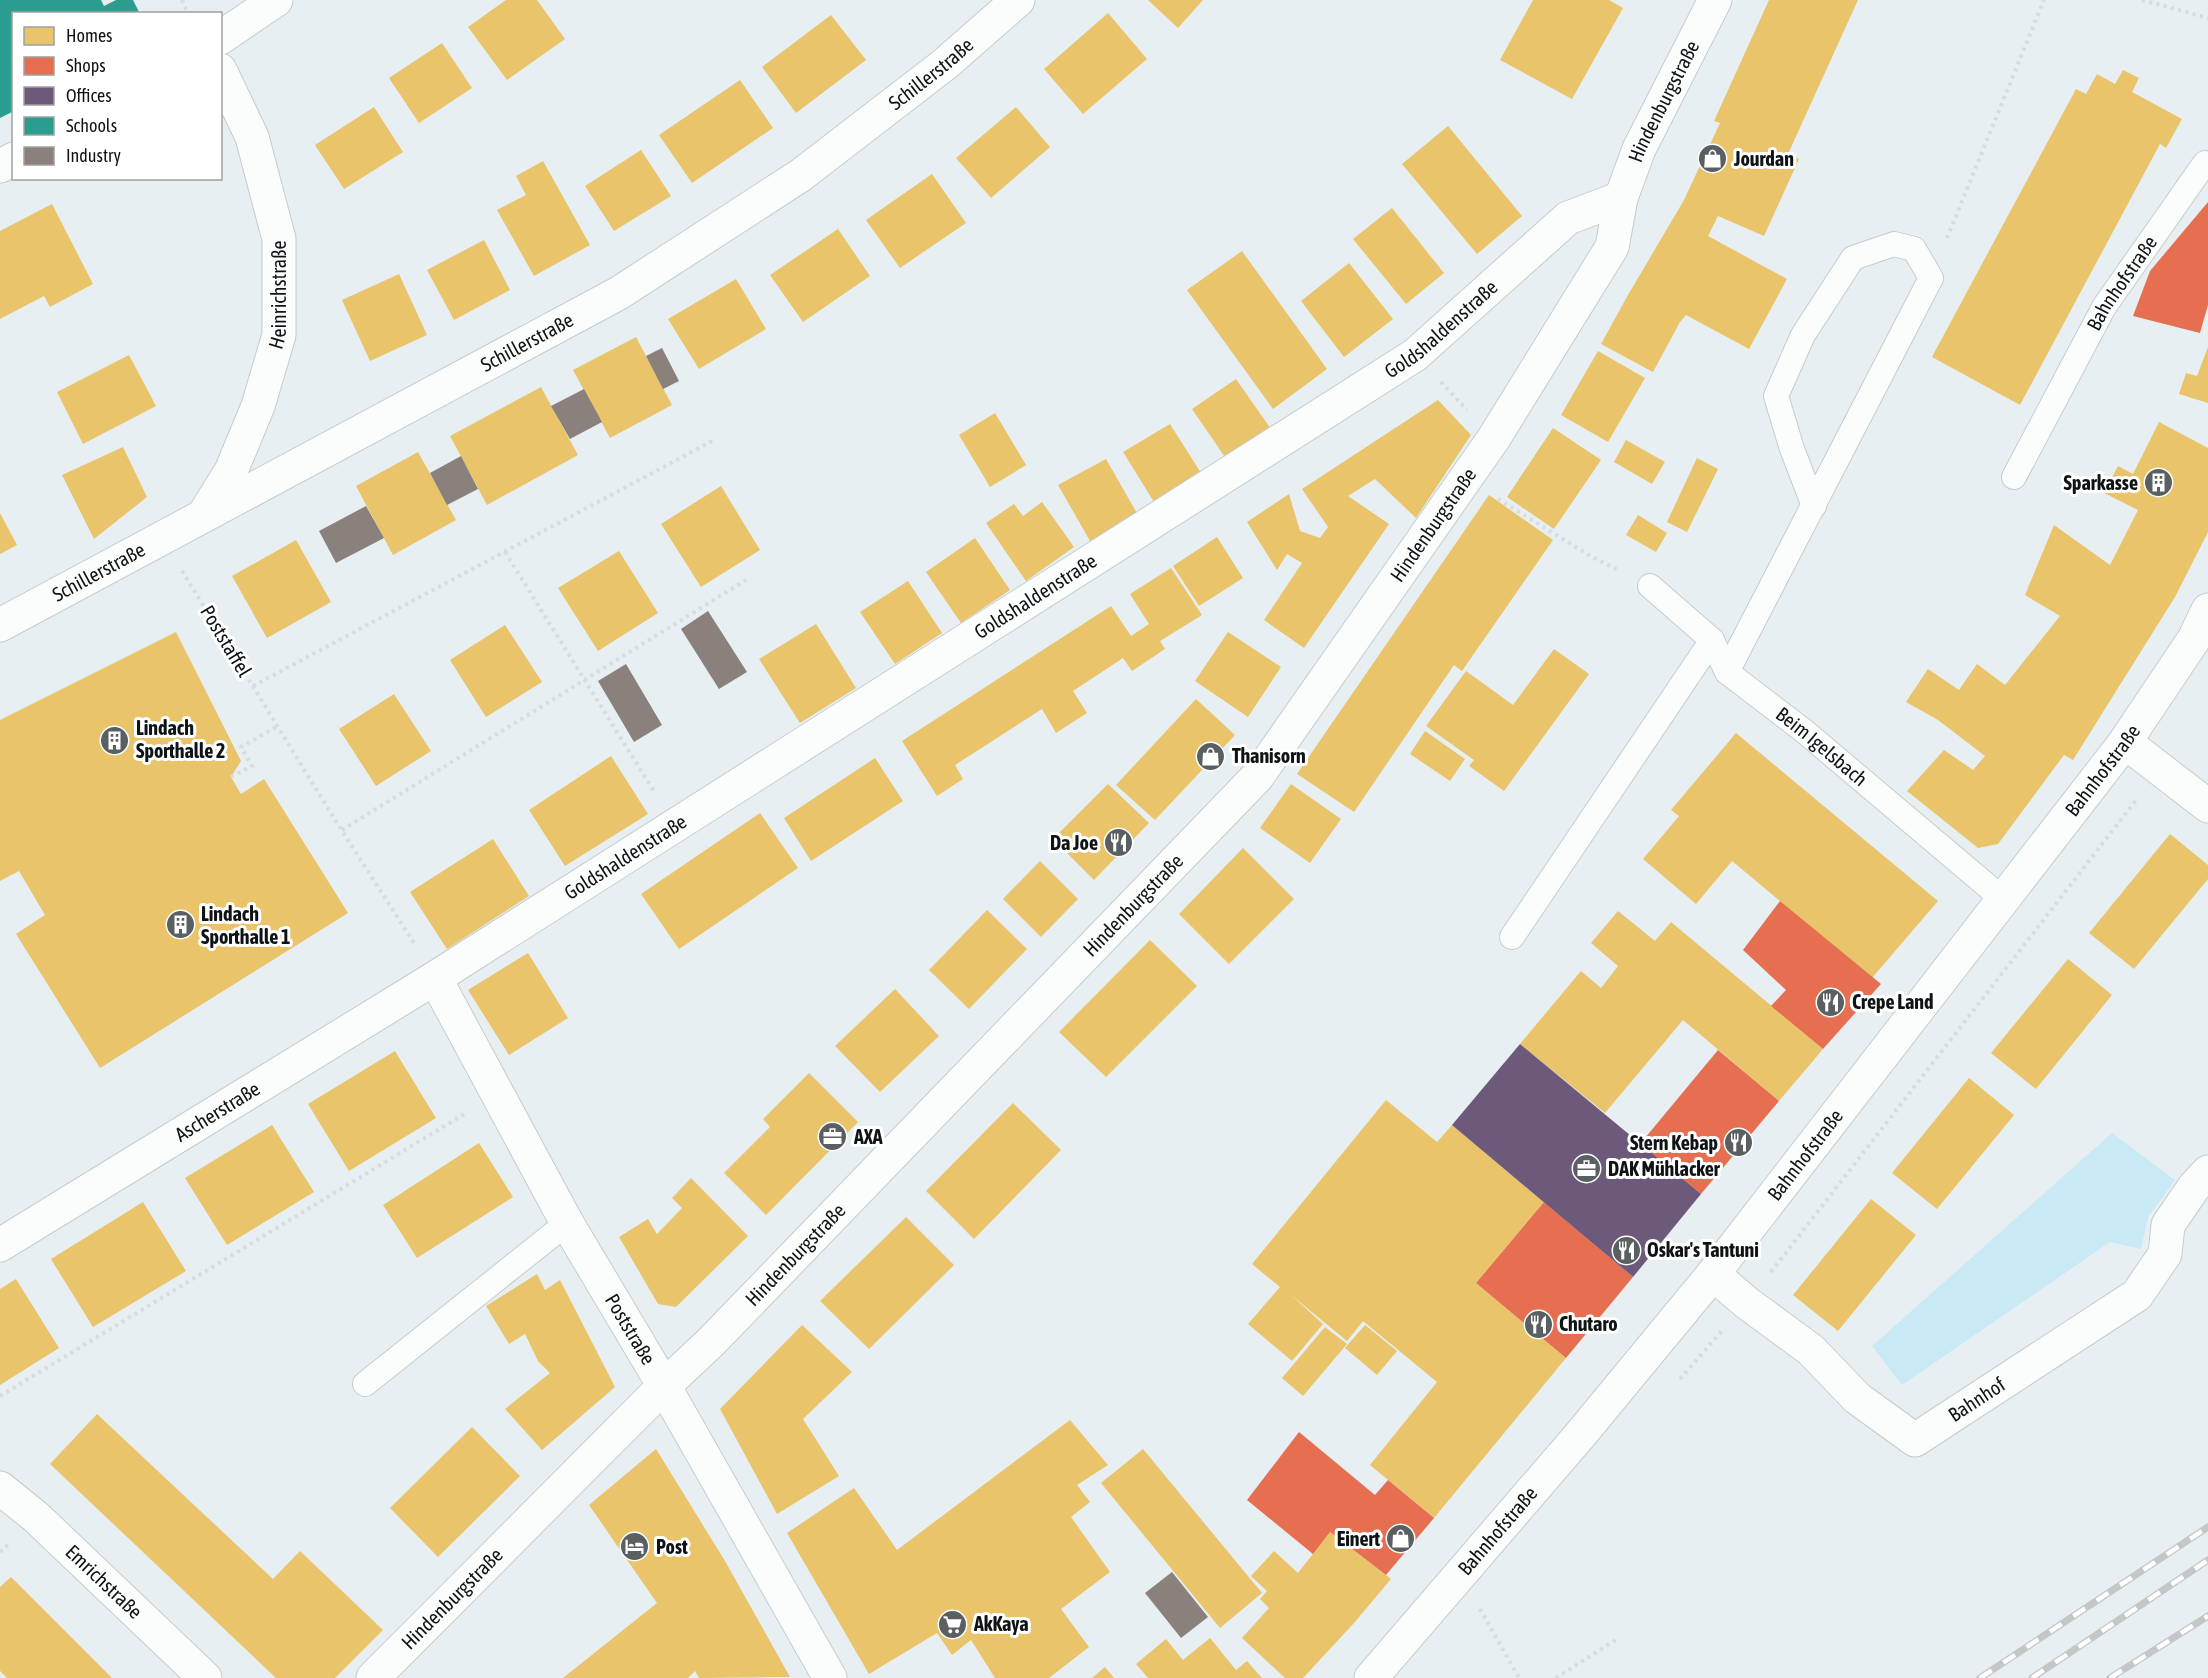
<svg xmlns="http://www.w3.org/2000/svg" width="2208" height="1678" font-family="'Asap Condensed',sans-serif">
<rect width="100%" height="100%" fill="#e7eff2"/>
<path fill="#c9eaf5" d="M2112,1133L2175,1180L2148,1217L2141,1249L2110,1242L1902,1385L1872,1346Z"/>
<path fill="#e9c46a" d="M506,0H537L565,39L507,80L468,27Z
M1148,0H1203L1178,28Z
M1533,0H1609L1623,8L1572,99L1500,60Z
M1769,0H1858L1788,154L1799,159L1764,236L1718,216L1708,236L1787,279L1749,349L1686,315L1680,322L1653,372L1601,344L1628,295L1684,200L1720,123L1714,121Z
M1108,13L1147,59L1083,114L1044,69Z
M831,15L866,60L796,113L762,67Z
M442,43L472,88L419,123L389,78Z
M2123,70L2139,78L2132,92L2182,119L2166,148L2160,144L2020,405L1932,357L2076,89L2086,94L2097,74L2115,84Z
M740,80L773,128L692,183L659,135Z
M374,107L403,152L344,189L315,145Z
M1016,107L1050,147L991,198L956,158Z
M1448,126L1522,216L1477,254L1402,164Z
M641,150L671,196L614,231L585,186Z
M543,161L590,245L534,276L497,210L526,195L516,176Z
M932,174L966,223L900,268L866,220Z
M52,204L93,284L50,307L44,296L0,319V231Z
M1392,208L1444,273L1406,304L1353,239Z
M838,229L870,276L803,322L770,275Z
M484,240L510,290L454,320L427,270Z
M1242,251L1327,369L1273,409L1187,290Z
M1349,263L1393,319L1344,357L1301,301Z
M399,274L427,335L370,361L342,300Z
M736,279L766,329L699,369L668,319Z
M636,337L672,405L610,438L573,370Z
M2208,347V403L2179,394L2186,373L2197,376Z
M1598,351L1645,378L1608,442L1561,415Z
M129,355L156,406L83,444L57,392Z
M1236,379L1271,429L1227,460L1192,409Z
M541,387L578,455L487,505L450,436Z
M1438,400L1471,435L1416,518L1375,479L1348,496L1389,524L1304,648L1264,620L1302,563L1287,554L1277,570L1247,522L1289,494L1300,531L1320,538L1328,527L1302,489Z
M995,413L1026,465L990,487L959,435Z
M2159,422L2208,448V532L2175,597L2073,760L2064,755L1998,844L1978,848L1907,791L1944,750L1973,770L1985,756L1938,720L1906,702L1928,669L1959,690L1977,664L2005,685L2060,616L2025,595L2054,525L2110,565L2138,510L2104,493L2118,466L2133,474Z
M1170,424L1201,473L1154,502L1123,452Z
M1553,428L1601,460L1554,529L1507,497Z
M1626,440L1665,462L1652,484L1614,462Z
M123,447L147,497L94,539L62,475Z
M418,452L456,520L393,555L356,486Z
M1697,458L1718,469L1687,532L1667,522Z
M1106,459L1138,515L1090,541L1058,485Z
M721,486L760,550L701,587L661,524Z
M1489,495L1553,540L1462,671L1454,665L1354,812L1297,774Z
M1042,502L1074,547L1026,581L986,523L1014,504L1023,516Z
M0,513L17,545L0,554Z
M1638,515L1667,533L1656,552L1626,535Z
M1217,537L1243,578L1199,606L1173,566Z
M975,538L1010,590L961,623L926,572Z
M296,540L331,602L267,638L232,576Z
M619,551L658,613L598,651L558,588Z
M1171,568L1202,615L1160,641L1165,649L1132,671L1123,658L1073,691L1087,713L1056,733L1042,709L955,765L963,779L937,796L902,741L1111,606L1131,636L1149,624L1130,594Z
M908,581L942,633L895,664L860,612Z
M816,624L856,688L800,723L759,659Z
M505,625L542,682L486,717L450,660Z
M176,632L241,761L231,777L241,794L264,779L348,913L100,1068L16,934L45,915L19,871L0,881V720Z
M1228,632L1281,667L1248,717L1195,681Z
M1554,649L1589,674L1504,791L1469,766L1474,760L1426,726L1466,671L1513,705Z
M394,694L431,751L376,786L339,729Z
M1196,699L1235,735L1155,820L1116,785Z
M1425,731L1465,759L1450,781L1410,754Z
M1736,733L1938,901L1872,978L1732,861L1696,904L1643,859L1679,816L1671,810Z
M611,756L648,814L565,866L529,810Z
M875,758L903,801L811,861L784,818Z
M1108,784L1149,823L1094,880L1053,839Z
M1291,784L1341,819L1310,863L1260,828Z
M760,813L798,868L679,949L641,894Z
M2170,834L2208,865V879L2134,969L2089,933Z
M493,839L529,896L447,949L410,892Z
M1243,848L1294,899L1229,964L1179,914Z
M1040,861L1078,899L1041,937L1003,899Z
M987,910L1027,949L969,1009L929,970Z
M1618,911L1655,941L1671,922L1823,1049L1779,1101L1683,1020L1605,1113L1520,1044L1581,971L1601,988L1618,966L1591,943Z
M1150,940L1197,986L1106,1077L1059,1032Z
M528,953L568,1018L509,1055L468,990Z
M2068,959L2112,995L2036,1089L1991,1053Z
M895,989L939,1036L880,1092L835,1046Z
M395,1051L436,1118L349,1171L308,1104Z
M809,1073L858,1122L766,1215L724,1173L770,1127L763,1119Z
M1969,1078L2014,1115L1937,1209L1892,1173Z
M1386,1100L1437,1142L1452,1125L1544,1202L1476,1283L1566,1358L1434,1518L1370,1465L1437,1382L1363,1321L1347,1341L1290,1294L1323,1324L1292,1361L1248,1324L1280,1287L1252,1264Z
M1013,1103L1061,1150L974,1239L926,1191Z
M272,1125L314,1192L227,1245L185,1178Z
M479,1143L513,1197L417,1258L383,1205Z
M691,1178L748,1236L676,1307L658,1304L619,1237L648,1219L657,1234L682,1208L672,1198Z
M1871,1199L1916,1235L1838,1331L1793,1295Z
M143,1202L186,1271L93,1327L51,1259Z
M906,1217L954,1265L869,1349L820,1301Z
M537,1274L545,1290L560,1280L615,1387L542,1450L505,1409L550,1373L538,1361L525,1334L509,1344L486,1306Z
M16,1279L59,1348L0,1385V1289Z
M802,1325L852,1372L803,1419L839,1476L777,1514L720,1409Z
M1365,1325L1397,1351L1377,1375L1345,1348Z
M1325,1327L1347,1344L1303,1396L1282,1378Z
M97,1414L273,1579L300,1551L383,1630L335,1678H276L50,1464Z
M1070,1420L1108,1465L1077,1485L1090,1502L1071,1517L1110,1572L1061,1609L1089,1647L1049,1678H995L971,1640L952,1655L937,1633L869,1674L787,1533L854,1488L897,1550Z
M472,1427L520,1476L438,1557L390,1508Z
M656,1449L725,1561L790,1677L699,1678L695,1671L688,1678H563L657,1603L589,1505Z
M1143,1449L1262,1593L1220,1628L1101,1483Z
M1330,1532L1391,1579L1354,1623L1303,1678H1285L1242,1638L1269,1608L1260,1599L1267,1591L1251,1576L1274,1551L1298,1573Z
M11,1577L112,1678H7L0,1671V1587Z
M1210,1638L1236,1670L1247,1661L1262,1678H1148L1136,1664L1166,1639L1183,1660Z
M1105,1667L1114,1678H1092Z"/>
<path fill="#e76f51" d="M2208,202V305L2200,333L2133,316L2150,271Z
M1780,901L1881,984L1823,1049L1771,1006L1786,990L1743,950Z
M1718,1050L1779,1101L1701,1194L1640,1144Z
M1544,1202L1633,1277L1566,1358L1476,1283Z
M1299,1432L1375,1495L1388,1480L1434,1518L1386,1575L1330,1532L1313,1554L1247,1500Z"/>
<path fill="#6d597a" d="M1520,1044L1701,1194L1633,1277L1452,1125Z"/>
<path fill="#2a9d8f" d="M0,0H101L104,6L116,0H133L140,14H14V111L0,118Z"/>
<path fill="#8a817c" d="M662,348L679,381L663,389L646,356Z
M584,389L602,422L570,439L551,406Z
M461,456L478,489L447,505L430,473Z
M366,506L384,538L336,563L319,531Z
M708,611L747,672L719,689L681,629Z
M626,664L662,725L634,742L598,681Z
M1172,1572L1208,1617L1181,1638L1145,1593Z"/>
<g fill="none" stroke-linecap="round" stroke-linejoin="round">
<defs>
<g id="lane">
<path id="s1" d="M2014,477L2104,307L2205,163L2208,164"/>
<path id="s2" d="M1650,586L1712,640L1727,672L1804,731L2004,900"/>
<path d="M1727,672L1931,278L1914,249L1894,244L1853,258L1803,335L1776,396L1792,449L1814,506"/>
<path d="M1512,937L1712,640"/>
<path d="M365,1384L567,1223"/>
</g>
<g id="street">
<path d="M220,38L276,0"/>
<path d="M0,166L14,159"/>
<path id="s3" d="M205,513L231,471L258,406L279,335V239L252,137L220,70"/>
<path id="s4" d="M0,625L619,293L801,175L945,64L1018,0"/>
<path d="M2125,742L2208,806"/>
<path id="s5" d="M435,978L567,1223L664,1386L830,1678"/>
<path id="s6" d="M0,1245L435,978L1415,355L1568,218L1621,198"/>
<path id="s7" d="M1713,1274L1747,1303L1811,1350L1857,1398L1915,1440L2137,1295L2165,1254L2168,1225L2194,1187L2208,1172"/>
<path id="s8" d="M0,1488L36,1517L205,1678"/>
<path id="s9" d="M373,1678L664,1386L711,1342L1257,777L1494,438L1612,247L1621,198L1639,149L1715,0"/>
<path id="s10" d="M1371,1678L1581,1434L1713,1274L2125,742L2194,639L2208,610"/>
</g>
</defs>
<use href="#lane" stroke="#c5ccce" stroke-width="26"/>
<use href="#street" stroke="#c5ccce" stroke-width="35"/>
<path stroke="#d9dbdc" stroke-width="4" stroke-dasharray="3 4.5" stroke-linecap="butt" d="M182,0L188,14
M2142,0L2208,18
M1947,238L2044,0
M1441,382L1467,410
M1498,499L1592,557L1620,571
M505,552L655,793
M182,571L337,823L416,946
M253,686L716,439
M231,777L252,766L241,747L278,726
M342,830L746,580
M1771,1272L2137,799
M1680,1379L1722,1331
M0,1396L466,1113
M0,1552L10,1543
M1480,1609L1519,1678
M1556,1678L1617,1639"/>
<use href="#lane" stroke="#fbfdfd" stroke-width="24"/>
<use href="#street" stroke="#fbfdfd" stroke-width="33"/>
<defs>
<path id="rail" d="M1980,1678L2208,1527
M2032,1678L2208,1560
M2110,1678L2208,1616"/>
</defs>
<use href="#rail" stroke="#c4c6c8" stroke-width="7"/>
<use href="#rail" stroke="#fff" stroke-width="4.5" stroke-dasharray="14" stroke-linecap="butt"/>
</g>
<defs>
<symbol id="shop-disc" viewBox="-11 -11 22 22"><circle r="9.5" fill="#5a6062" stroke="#fff"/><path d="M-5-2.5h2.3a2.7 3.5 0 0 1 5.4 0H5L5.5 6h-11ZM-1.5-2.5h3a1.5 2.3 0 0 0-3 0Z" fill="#fff"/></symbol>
<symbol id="building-disc" viewBox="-11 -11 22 22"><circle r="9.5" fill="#5a6062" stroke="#fff"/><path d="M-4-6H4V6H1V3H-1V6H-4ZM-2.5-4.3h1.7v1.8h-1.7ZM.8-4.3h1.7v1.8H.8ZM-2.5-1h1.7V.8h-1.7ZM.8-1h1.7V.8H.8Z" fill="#fff"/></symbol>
<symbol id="restaurant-disc" viewBox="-11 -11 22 22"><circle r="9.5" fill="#5a6062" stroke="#fff"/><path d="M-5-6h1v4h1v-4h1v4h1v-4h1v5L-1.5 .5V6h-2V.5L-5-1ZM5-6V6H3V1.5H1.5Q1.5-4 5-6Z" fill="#fff"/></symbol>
<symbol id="office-disc" viewBox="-11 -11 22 22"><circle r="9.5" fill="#5a6062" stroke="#fff"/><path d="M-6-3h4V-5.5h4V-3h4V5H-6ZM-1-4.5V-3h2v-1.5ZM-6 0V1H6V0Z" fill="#fff"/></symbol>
<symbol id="hotel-disc" viewBox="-11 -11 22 22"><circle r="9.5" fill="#5a6062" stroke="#fff"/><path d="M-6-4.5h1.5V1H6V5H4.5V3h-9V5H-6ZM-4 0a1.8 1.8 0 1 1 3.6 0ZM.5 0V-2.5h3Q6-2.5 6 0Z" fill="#fff"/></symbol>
<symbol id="supermarket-disc" viewBox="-11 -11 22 22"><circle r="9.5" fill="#5a6062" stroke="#fff"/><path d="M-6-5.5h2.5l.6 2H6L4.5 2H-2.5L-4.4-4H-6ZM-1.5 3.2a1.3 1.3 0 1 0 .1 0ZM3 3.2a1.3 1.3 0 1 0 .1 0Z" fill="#fff"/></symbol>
</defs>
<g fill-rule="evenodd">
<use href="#shop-disc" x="1696" y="142" width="33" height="33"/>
<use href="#building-disc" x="2142" y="466" width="33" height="33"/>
<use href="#building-disc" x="98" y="724" width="33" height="33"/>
<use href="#shop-disc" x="1194" y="740" width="33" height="33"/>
<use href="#restaurant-disc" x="1102" y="826" width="33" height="33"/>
<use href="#building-disc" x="164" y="908" width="33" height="33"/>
<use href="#restaurant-disc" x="1814" y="986" width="33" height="33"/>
<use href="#office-disc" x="816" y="1120" width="33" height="33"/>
<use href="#restaurant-disc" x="1722" y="1126" width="33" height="33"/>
<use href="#office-disc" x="1570" y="1152" width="33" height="33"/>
<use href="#restaurant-disc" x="1610" y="1234" width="33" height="33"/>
<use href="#restaurant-disc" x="1522" y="1308" width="33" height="33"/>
<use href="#shop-disc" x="1384" y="1522" width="33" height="33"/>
<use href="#hotel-disc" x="618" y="1530" width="33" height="33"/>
<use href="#supermarket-disc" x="936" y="1608" width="33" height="33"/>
</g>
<g text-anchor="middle" stroke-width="6" stroke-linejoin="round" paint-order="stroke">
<g font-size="20" fill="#0e1315" stroke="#fff">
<text dy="7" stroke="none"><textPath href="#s4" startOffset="1084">Schillerstraße</textPath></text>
<text dy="7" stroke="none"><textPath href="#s9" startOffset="2056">Hindenburgstraße</textPath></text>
<text dy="7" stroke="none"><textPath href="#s1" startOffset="222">Bahnhofstraße</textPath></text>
<text dy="7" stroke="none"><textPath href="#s3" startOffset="234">Heinrichstraße</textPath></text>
<text dy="7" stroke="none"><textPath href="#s6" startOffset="1708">Goldshaldenstraße</textPath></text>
<text dy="7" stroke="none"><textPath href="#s4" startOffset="598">Schillerstraße</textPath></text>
<text dy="7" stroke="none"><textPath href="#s9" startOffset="1570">Hindenburgstraße</textPath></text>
<text dy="7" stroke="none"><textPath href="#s4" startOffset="112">Schillerstraße</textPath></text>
<text dy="7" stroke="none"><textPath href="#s6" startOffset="1222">Goldshaldenstraße</textPath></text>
<text transform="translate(226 641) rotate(59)" y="7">Poststaffel</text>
<text dy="7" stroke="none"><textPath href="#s2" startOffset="238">Beim Igelsbach</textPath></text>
<text dy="7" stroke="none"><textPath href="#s10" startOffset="1166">Bahnhofstraße</textPath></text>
<text dy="7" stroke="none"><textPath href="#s6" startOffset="736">Goldshaldenstraße</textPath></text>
<text dy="7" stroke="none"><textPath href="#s9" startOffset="1084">Hindenburgstraße</textPath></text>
<text dy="7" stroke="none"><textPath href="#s6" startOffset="255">Ascherstraße</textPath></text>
<text dy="7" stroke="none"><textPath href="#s10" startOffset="680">Bahnhofstraße</textPath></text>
<text dy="7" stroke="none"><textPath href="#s9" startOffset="598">Hindenburgstraße</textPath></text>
<text dy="7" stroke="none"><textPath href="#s5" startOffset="402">Poststraße</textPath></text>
<text dy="7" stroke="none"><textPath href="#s7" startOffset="336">Bahnhof</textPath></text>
<text dy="7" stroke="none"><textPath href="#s10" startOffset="194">Bahnhofstraße</textPath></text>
<text dy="7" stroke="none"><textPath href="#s8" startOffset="140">Emrichstraße</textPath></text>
<text dy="7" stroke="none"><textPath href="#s9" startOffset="112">Hindenburgstraße</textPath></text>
</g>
<g font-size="20" font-weight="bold" fill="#0e1315" stroke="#fff" text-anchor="start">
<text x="1734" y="166">Jourdan</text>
<text x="2138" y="490" text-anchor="end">Sparkasse</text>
<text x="136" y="735">Lindach<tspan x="136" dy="23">Sporthalle 2</tspan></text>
<text x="1232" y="763">Thanisorn</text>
<text x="1098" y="850" text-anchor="end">Da Joe</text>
<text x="201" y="921">Lindach<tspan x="201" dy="23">Sporthalle 1</tspan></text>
<text x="1852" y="1009">Crepe Land</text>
<text x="854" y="1144">AXA</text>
<text x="1718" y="1150" text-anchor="end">Stern Kebap</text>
<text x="1608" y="1176">DAK Mühlacker</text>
<text x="1647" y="1257">Oskar's Tantuni</text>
<text x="1559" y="1331">Chutaro</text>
<text x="1380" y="1546" text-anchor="end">Einert</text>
<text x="656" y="1554">Post</text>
<text x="974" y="1631">AkKaya</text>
</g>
</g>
<rect x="12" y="12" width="210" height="168" fill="#ffffff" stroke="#9fa1a1" stroke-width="1.5"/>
<rect x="24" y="27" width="30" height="18" fill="#e9c46a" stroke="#9fa1a1" stroke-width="1.5"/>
<text x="66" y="42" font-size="18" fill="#0e1315">Homes</text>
<rect x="24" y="57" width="30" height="18" fill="#e76f51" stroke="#9fa1a1" stroke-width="1.5"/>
<text x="66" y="72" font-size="18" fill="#0e1315">Shops</text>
<rect x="24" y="87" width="30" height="18" fill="#6d597a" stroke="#9fa1a1" stroke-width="1.5"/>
<text x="66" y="102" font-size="18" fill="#0e1315">Offices</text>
<rect x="24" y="117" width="30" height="18" fill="#2a9d8f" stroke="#9fa1a1" stroke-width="1.5"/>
<text x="66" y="132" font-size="18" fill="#0e1315">Schools</text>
<rect x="24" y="147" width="30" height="18" fill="#8a817c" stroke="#9fa1a1" stroke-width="1.5"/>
<text x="66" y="162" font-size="18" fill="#0e1315">Industry</text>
</svg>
